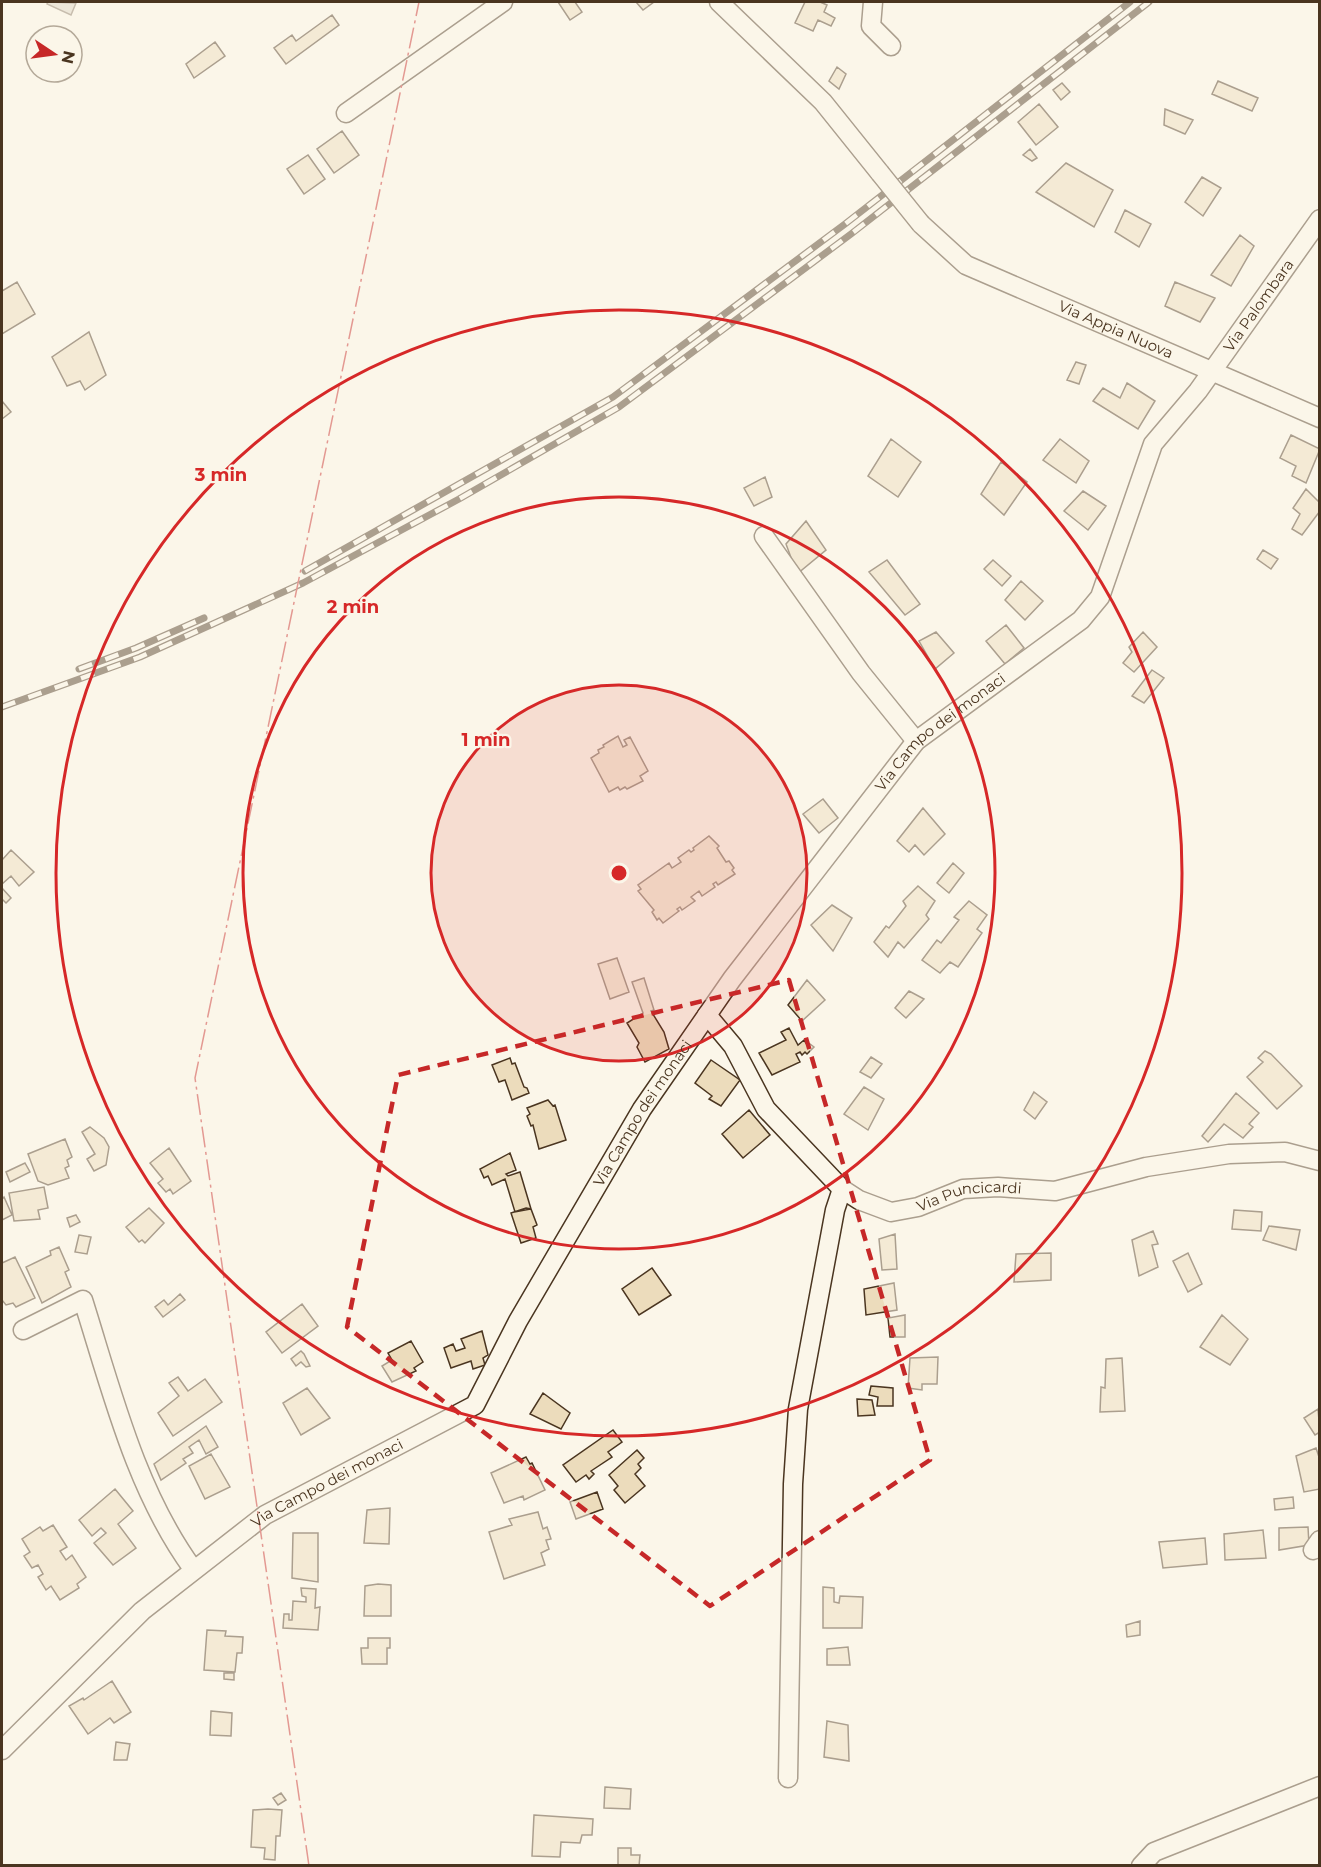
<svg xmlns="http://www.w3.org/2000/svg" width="1321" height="1867" font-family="Montserrat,sans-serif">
<rect width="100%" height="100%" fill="#fbf6e9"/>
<path fill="#dcd4c6" stroke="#887966" stroke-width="1.5" d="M48,2L76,3L71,15L47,4Z"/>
<path fill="#ecdcbc" stroke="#4a3520" stroke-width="1.5" d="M558,2H575L582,12L570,20Z
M636,2H654L643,10Z
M805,2H820L827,5L824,12L835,18L831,26L818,20L813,31L795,23Z
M332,15L339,25L286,64L274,48L292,35L296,41Z
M215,42L225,56L194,78L186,64Z
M837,67L846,74L839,89L829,81Z
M1218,81L1258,98L1252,111L1212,94Z
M1062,83L1070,92L1061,100L1053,90Z
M1039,104L1058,127L1036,145L1018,122Z
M1165,109L1193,120L1185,134L1164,125Z
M342,131L359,155L334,173L317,149Z
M1030,149L1037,158L1032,161L1023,155Z
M308,155L325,179L304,194L287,169Z
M1066,163L1113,190L1094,227L1036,192Z
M1202,177L1221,188L1203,216L1185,202Z
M1125,210L1151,224L1139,247L1115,232Z
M1240,235L1254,246L1231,286L1211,275Z
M17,282L35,314L2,334V291Z
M1175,282L1215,298L1200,322L1165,306Z
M89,332L106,375L85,390L80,381L67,386L52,357Z
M1076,362L1086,365L1079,384L1067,380Z
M1127,383L1155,401L1138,429L1093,401L1103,388L1120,398Z
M2,401L11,412L2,419Z
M1291,435L1320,449L1306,483L1292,476L1296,466L1280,458Z
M891,439L921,462L898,497L868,476Z
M1060,439L1089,461L1076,483L1043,460Z
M1001,462L1027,482L1004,515L981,494Z
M765,477L772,497L754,506L744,488Z
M1306,489L1320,503V511L1302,535L1292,529L1300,514L1293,508Z
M1083,491L1106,506L1088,530L1064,511Z
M806,521L826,550L797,574L786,544Z
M1263,550L1278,559L1271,569L1257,559Z
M887,560L920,604L905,615L869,572Z
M993,560L1011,576L1002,586L984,569Z
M1021,581L1043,601L1025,620L1005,600Z
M1006,625L1024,648L1005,664L986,641Z
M936,632L954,653L935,669L919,641Z
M1143,632L1157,647L1134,672L1123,663L1132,652L1129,647Z
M1152,670L1164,678L1144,703L1132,696Z
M618,736L623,747L627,745L624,740L630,737L648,771L640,776L643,781L627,789L625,787L620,790L618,787L609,792L591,758L599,753L598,750L604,747L603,745Z
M823,799L838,818L819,833L803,814Z
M923,808L945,834L924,855L915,845L909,852L897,841Z
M709,836L719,846L717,848L726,862L729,861L734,868L732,870L735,874L718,885L716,882L713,884L715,887L702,896L699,891L691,897L695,901L682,910L680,907L677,909L679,911L663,923L659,918L657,920L652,912L654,910L638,891L641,889L638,885L669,863L672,868L681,862L678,858L689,850L691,852L694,850L693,848Z
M11,850L34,872L19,886L11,876L2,884V860Z
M953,863L964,873L949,893L937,883Z
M918,886L935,901L926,915L929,919L904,948L898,942L888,957L874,942L886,926L889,928L906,906L903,901Z
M2,888L11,898L6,903L2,899Z
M969,901L987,915L977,929L982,933L958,967L950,962L940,973L922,960L937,940L941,943L959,920L954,917Z
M832,905L852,918L833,951L811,925Z
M617,958L629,992L610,999L598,964Z
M644,978L654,1010L651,1011L664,1032L669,1049L645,1062L637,1047L639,1043L627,1023L643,1013L632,982Z
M807,980L825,1000L802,1021L788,1005Z
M909,991L924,999L906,1018L895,1008Z
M789,1028L798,1045L804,1040L808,1046L810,1044L814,1047L807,1054L805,1052L802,1055L800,1052L796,1054L800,1062L772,1075L759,1053L786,1040L781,1032Z
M1265,1051L1271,1054L1302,1086L1277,1109L1247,1077L1263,1062L1258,1058Z
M871,1057L882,1064L871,1078L860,1072Z
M510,1058L512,1064L515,1063L524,1087L527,1088L529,1093L512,1100L505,1080L499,1082L492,1065Z
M711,1060L740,1080L721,1106L709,1099L712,1096L695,1083Z
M864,1087L884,1099L868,1130L844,1114Z
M1034,1092L1047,1102L1035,1119L1024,1110Z
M1236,1093L1259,1113L1249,1124L1253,1127L1243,1138L1224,1124L1208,1142L1202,1136Z
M548,1100L553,1106L555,1105L566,1140L539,1149L533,1125L531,1126L527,1116L530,1114L527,1108Z
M749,1110L770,1135L743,1158L722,1134Z
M90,1127L104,1138L109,1147L106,1165L94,1171L87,1159L95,1154L82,1132Z
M65,1139L72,1157L67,1160L69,1166L65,1168L69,1178L48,1185L38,1181L28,1154Z
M169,1148L191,1181L173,1194L170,1189L166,1192L158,1183L163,1179L150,1163Z
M510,1153L516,1170L506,1174L508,1176L520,1172L531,1209L515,1212L505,1179L492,1185L488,1176L484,1178L480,1169Z
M25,1163L30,1172L10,1182L6,1172Z
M44,1187L48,1208L38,1210L40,1219L14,1221L9,1193Z
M4,1197L12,1215L2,1220V1199Z
M149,1208L164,1223L145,1243L142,1240L139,1242L126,1227Z
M526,1208L531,1209L537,1225L533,1227L536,1238L521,1243L511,1213Z
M1234,1210L1262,1212L1261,1231L1232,1229Z
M76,1215L80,1222L70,1227L67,1218Z
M1269,1226L1300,1230L1296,1250L1263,1240Z
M1153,1231L1158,1244L1152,1245L1158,1267L1139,1276L1132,1240Z
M895,1234L897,1269L882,1270L879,1239Z
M79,1235L91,1237L87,1254L75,1252Z
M59,1247L69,1270L65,1272L71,1287L42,1303L26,1267L51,1255L50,1251Z
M1051,1253V1280L1014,1282L1016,1254Z
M1188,1253L1202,1284L1188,1292L1173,1261Z
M15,1257L35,1298L16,1307L13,1303L6,1305L2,1300V1263Z
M652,1268L671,1295L639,1315L622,1289Z
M894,1283L897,1310L866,1315L864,1289Z
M180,1294L185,1300L163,1317L155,1307L164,1300L168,1305Z
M302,1304L318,1326L282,1353L266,1332Z
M905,1315V1337H890L888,1318Z
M1222,1315L1248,1339L1230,1365L1200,1347Z
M482,1331L488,1355L483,1358L485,1365L473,1369L471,1361L451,1368L444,1348L453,1344L456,1351L465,1348L461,1339Z
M411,1341L423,1362L414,1368L416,1371L392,1382L382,1366L392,1360L388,1353Z
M301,1351L304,1354L310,1366L306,1367L301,1362L296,1366L291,1359Z
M938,1357L937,1384H922V1390L908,1388L910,1358Z
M1122,1358L1125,1411L1100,1412L1101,1387L1105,1388L1106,1359Z
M178,1377L188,1391L205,1379L222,1402L173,1436L158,1413L179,1396L169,1383Z
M871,1386L893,1388V1406H877L878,1397L869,1395Z
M307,1388L330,1418L301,1435L283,1403Z
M543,1393L570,1413L561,1429L530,1414Z
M857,1399L872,1400L875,1415L858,1416Z
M1318,1409L1320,1432L1315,1435L1304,1418Z
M206,1426L218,1447L206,1454L199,1440L189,1447L193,1453L183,1459L186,1463L161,1480L154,1464Z
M613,1430L622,1442L608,1452L612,1457L591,1471L594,1474L589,1479L586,1475L576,1482L563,1465Z
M1316,1448L1320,1460V1489L1304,1492L1296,1456Z
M637,1450L644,1458L638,1464L641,1468L635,1474L645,1486L625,1503L614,1490L618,1486L609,1475Z
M211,1454L230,1487L205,1499L189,1466Z
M526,1457L530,1464L532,1463L545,1490L524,1500L523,1496L504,1503L491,1473Z
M115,1489L133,1511L118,1524L136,1548L113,1565L94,1543L106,1533L101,1528L92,1536L79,1520Z
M597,1492L603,1509L576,1519L570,1502Z
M1293,1497L1294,1508L1275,1510L1274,1499Z
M390,1508L389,1544L364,1543L367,1510Z
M538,1512L543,1529L547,1527L551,1539L546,1540L549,1549L541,1553L545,1565L504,1579L489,1532L512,1525L509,1519Z
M53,1525L67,1547L60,1551L66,1560L72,1555L86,1577L77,1584L79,1588L60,1600L51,1586L46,1590L38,1577L43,1574L38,1565L32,1568L24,1556L30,1552L22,1539L40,1527L43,1531Z
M1308,1527L1309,1545L1279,1550V1528Z
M1263,1530L1266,1558L1225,1560L1224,1534Z
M293,1533H318V1582L292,1578Z
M1205,1538L1207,1564L1163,1568L1159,1542Z
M378,1584L391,1585V1616H364L365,1586Z
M823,1587L834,1588V1602L839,1603L840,1596L863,1597L862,1628H823Z
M301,1588L316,1589L315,1608L320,1607L318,1630L283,1628L284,1614H289V1620H292L293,1601L306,1602V1597L302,1596Z
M1140,1621V1635L1127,1637L1126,1625Z
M207,1630L226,1631L225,1636L243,1637L242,1653H237L235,1672L204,1670Z
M368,1638H390V1648H387V1664H362L361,1648H368Z
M848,1647L850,1665H827V1649Z
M224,1673H234V1680L224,1679Z
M112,1681L131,1712L114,1723L110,1718L88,1734L69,1706L83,1698L84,1700Z
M211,1711L232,1713L231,1736L210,1735Z
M827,1721L848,1725L849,1761L824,1757Z
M116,1742L130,1744L127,1760H114Z
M605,1787L631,1789L630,1809L604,1808Z
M281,1793L286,1800L278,1805L273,1798Z
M268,1809L282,1810L280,1836H276L275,1860L264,1859L265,1848L251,1847L253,1810Z
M534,1815L593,1819L592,1835H582L580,1843L561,1842L560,1857L532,1856Z
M618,1848H631V1855H640L639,1866H618Z"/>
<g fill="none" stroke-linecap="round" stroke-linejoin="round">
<defs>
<g id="minor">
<path d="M719,2L823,102L880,173"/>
<path d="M873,2L871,26L891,46"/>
<path d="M346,113L503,2"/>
<path id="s1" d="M921,224L966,265L1320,418"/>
<path d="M764,536L861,673L916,741"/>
<path id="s2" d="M707,1015L733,1046L766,1109L842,1189L859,1200L891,1212L918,1207L963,1189L998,1187L1055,1191L1146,1167L1229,1154L1285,1152L1320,1161"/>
<path d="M23,1330L83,1300C112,1392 136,1491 193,1569"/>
<path d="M1313,1550L1320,1540"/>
<path id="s3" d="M2,1750L142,1611L265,1515L475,1405L518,1321L642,1109L732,979L916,741L1081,620L1100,597L1153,444L1198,391L1320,219"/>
<path d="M788,1778L793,1484L798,1409L835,1210L842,1189"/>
<path d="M1141,1866L1154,1852L1320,1786"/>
</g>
</defs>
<use href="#minor" stroke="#4a3520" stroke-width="21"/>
<use href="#minor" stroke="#fbf6e9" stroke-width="18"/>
<defs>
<path id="rail" d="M305,571L613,397L845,224L1130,2
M79,669L136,648L204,618
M2,707L140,657L303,583L459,499L619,407L851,234L1149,2"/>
</defs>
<use href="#rail" stroke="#4a3520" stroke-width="7"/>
<use href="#rail" stroke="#fbf6e9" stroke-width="4.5" stroke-dasharray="14" stroke-linecap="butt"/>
<defs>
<path id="minor-bridge" d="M880,173L921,224"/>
</defs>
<use href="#minor-bridge" stroke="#4a3520" stroke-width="21" stroke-linecap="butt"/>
<use href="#minor-bridge" stroke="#fbf6e9" stroke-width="18"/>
<path stroke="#c62828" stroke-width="1.5" stroke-dasharray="21 4.5 3 4.5" stroke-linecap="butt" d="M309,1866L195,1078L419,2"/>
</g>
<path d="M0 0H1321V1867H0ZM789,980L930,1460L710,1606L347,1327L398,1075Z" fill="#fbf6e9" fill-opacity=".55" fill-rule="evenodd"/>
<path fill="none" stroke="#c62828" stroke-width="4.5" stroke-dasharray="12 8" stroke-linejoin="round" d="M789,980L930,1460L710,1606L347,1327L398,1075Z"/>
<circle cx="619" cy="873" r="188" fill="#d62828" fill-opacity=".12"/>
<g fill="none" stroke="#d62828" stroke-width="3">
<circle cx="619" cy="873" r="188"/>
<circle cx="619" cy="873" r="376"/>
<circle cx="619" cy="873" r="563"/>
</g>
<g text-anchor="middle" stroke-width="4.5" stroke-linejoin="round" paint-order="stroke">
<g font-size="15" fill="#4a3520" stroke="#fbf6e9">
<text dy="5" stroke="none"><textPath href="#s3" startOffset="1960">Via Palombara</textPath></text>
<text dy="5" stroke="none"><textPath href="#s1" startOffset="224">Via Appia Nuova</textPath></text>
<text dy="5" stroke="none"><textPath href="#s3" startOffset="1413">Via Campo dei monaci</textPath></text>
<text dy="5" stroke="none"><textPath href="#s3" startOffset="927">Via Campo dei monaci</textPath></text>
<text dy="5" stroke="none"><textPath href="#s2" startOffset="357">Via Puncicardi</textPath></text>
<text dy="5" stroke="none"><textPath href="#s3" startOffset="423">Via Campo dei monaci</textPath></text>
</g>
</g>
<circle cx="619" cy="873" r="9" fill="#d62828" stroke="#fbf6e9" stroke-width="3"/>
<g font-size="18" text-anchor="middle" font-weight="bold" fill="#d62828" stroke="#fbf6e9" stroke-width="4.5" stroke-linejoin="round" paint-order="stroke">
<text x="221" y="481">3 min</text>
<text x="353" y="613">2 min</text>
<text x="486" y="746">1 min</text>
</g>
<rect width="1321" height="1867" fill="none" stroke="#4a3520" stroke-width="6"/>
<g transform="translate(54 54) rotate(103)"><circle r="28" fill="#fbf6e9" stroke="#b4a999" stroke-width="1.5"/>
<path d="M0-4.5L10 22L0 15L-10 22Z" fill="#c62828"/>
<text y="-9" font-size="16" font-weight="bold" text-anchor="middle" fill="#4a3520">N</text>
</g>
</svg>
